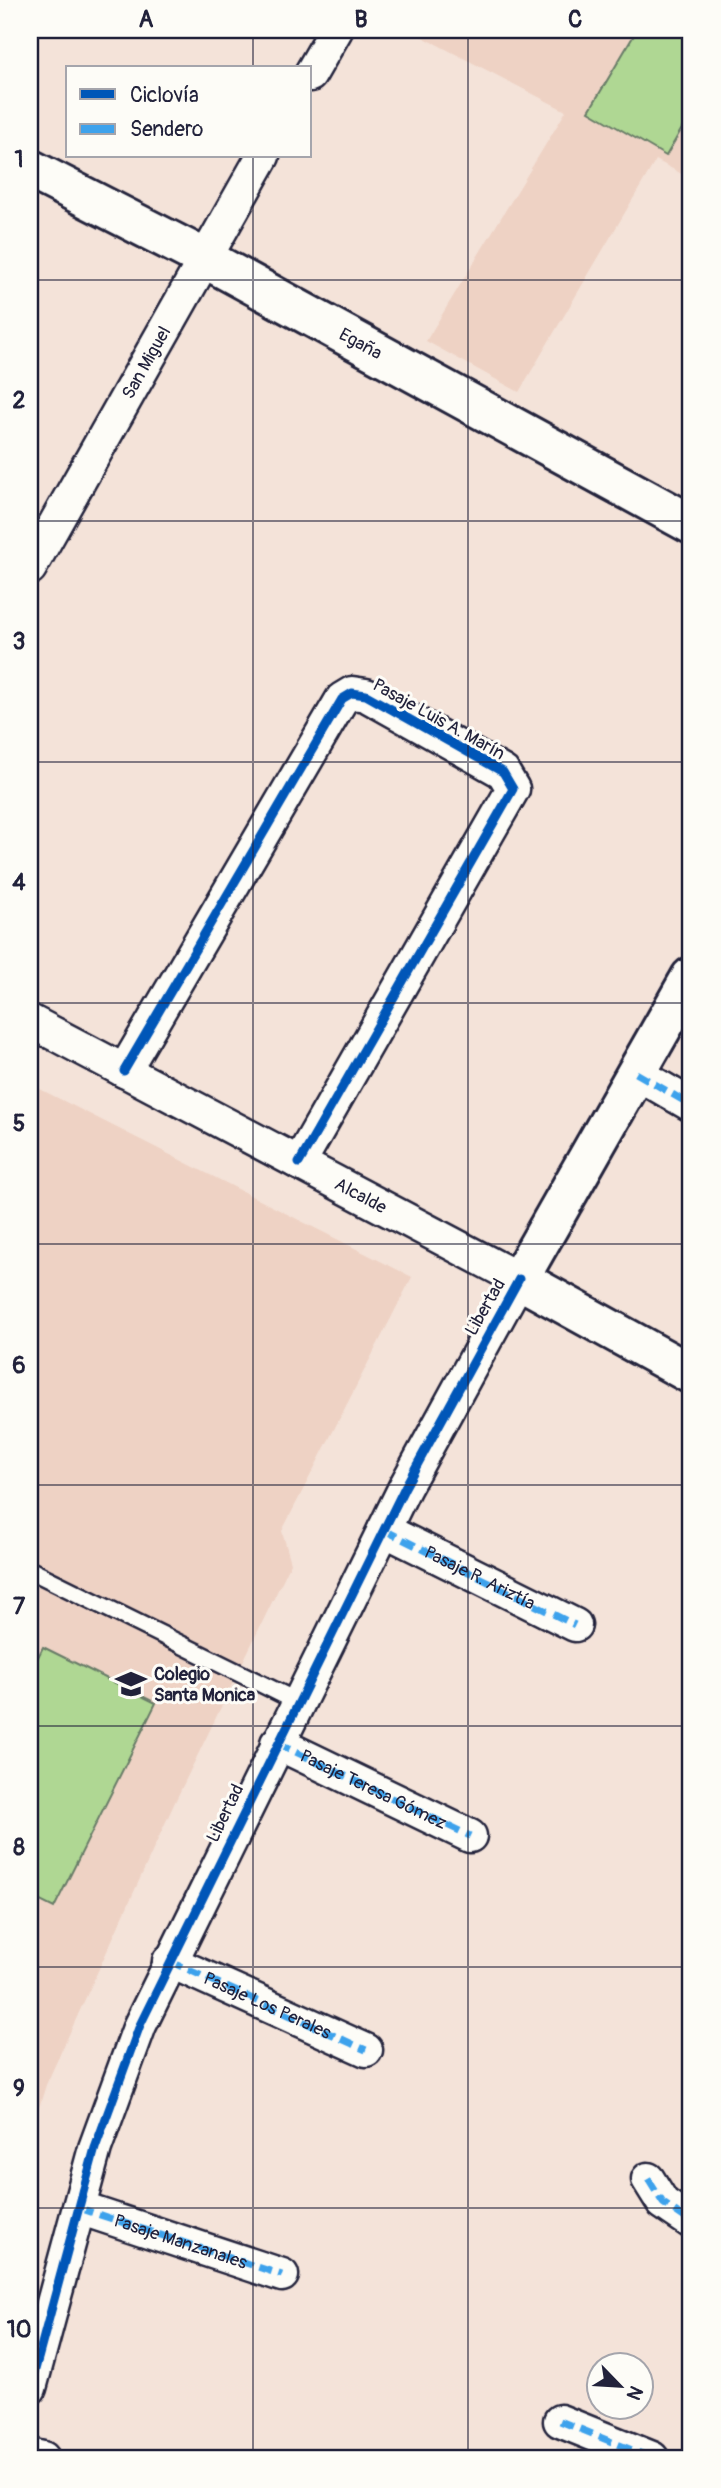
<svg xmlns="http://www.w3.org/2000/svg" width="721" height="2488" font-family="Pangolin,sans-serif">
<rect width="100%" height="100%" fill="#f4e3d9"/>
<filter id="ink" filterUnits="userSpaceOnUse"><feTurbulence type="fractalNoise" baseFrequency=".0143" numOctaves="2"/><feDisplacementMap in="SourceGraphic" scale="14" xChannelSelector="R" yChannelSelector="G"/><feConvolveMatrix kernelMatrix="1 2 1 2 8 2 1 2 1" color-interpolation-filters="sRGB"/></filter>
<g filter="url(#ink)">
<path fill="#eed2c4" d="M409,30H691V179L656,160L519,392L426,341L566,111Z
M30,1084L412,1277L282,1531L291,1563L174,1804L46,2085L30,2136Z"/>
<path fill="#afd793" stroke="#687c67" stroke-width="2" d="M637,30H691V113L666,156L589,111Z
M43,1647L156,1703L54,1908L30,1896V1673Z"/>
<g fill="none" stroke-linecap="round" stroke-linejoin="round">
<defs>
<path id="service" d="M30,1570L298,1702"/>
<g id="minor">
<path d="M310,75L336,30"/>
<path id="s1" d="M30,568L263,156"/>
<path id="s2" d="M30,1021L519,1279L405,1487L140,2025L95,2148L30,2388"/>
<path d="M124,1071L342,699L352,693L366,695L503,772L513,789L299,1163"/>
<path d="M636,1073L691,1105"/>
<path d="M384,1530L575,1625"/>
<path d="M277,1743L470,1836"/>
<path id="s3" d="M169,1961L366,2050"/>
<path d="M648,2179L663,2203L691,2222"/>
<path d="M79,2208L282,2275"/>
<path d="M560,2421L652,2458"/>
<path d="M30,2455L43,2458"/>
</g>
<g id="tertiary">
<path id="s4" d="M30,169L204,258L691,524"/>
<path d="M519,1279L691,1374"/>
</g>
<path id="secondary" d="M519,1279L691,977"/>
</defs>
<use href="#service" stroke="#22223b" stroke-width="21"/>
<use href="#minor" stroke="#22223b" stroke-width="37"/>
<use href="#tertiary" stroke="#22223b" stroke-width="44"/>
<use href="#secondary" stroke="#22223b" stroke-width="44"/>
<use href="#service" stroke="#fdfcf7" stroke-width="16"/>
<use href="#minor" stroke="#fdfcf7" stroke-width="32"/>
<use href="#tertiary" stroke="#fdfcf7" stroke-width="38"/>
<use href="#secondary" stroke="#fdfcf7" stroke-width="38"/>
<g stroke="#3ea2ec" stroke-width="7" stroke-dasharray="14 7" stroke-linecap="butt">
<path d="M636,1073L691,1105"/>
<path id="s5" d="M384,1530L575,1625"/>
<path id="s6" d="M277,1743L470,1836"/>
<path d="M169,1961L366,2050"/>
<path d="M648,2179L663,2203L691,2222"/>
<path id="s7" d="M79,2208L282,2275"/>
<path d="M560,2421L652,2458"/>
<path d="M30,2455L43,2458"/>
</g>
<defs>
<path id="cycleway" d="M124,1071L342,699L352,693L366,695L503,772L513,789L299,1163
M30,2388L95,2148L140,2025L405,1487L519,1279"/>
</defs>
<use href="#cycleway" stroke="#fdfcf7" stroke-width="13"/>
<use href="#cycleway" stroke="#0057b8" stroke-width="9"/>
</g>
</g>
<path fill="none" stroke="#22223b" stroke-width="2" stroke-opacity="0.55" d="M253,30V68M468,30V2458M253,156V2458M30,280H691M30,521H691M30,762H691M30,1003H691M30,1244H691M30,1485H691M30,1726H691M30,1967H691M30,2208H691"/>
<defs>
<symbol id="school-bare" viewBox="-9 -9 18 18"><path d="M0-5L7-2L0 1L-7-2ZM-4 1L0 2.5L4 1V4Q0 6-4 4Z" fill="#22223b" stroke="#fdfcf7" stroke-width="2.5" paint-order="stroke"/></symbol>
</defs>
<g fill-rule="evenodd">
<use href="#school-bare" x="109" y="1662" width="44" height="44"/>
</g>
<g text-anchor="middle" stroke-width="6" stroke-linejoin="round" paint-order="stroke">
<g font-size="18" fill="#22223b" stroke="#fdfcf7">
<text dy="6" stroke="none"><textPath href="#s4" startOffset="374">Egaña</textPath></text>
<text dy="6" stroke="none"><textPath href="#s1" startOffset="236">San Miguel</textPath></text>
<text transform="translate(439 719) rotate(29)" y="6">Pasaje Luis A. Marín</text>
<text dy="6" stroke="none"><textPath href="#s2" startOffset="374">Alcalde</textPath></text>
<text transform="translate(485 1307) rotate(-60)" y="6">Libertad</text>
<text dy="6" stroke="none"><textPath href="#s5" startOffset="107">Pasaje R. Ariztía</textPath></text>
<text dy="6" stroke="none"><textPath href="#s6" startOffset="107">Pasaje Teresa Gómez</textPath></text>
<text transform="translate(225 1813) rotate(-64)" y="6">Libertad</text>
<text dy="6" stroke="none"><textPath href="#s3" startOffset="108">Pasaje Los Perales</textPath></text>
<text dy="6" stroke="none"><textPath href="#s7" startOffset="107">Pasaje Manzanales</textPath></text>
</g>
<g font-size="18" font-weight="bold" fill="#22223b" stroke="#fdfcf7" text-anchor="start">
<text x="154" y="1680">Colegio<tspan x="154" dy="21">Santa Monica</tspan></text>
</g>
</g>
<rect width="721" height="2488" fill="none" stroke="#fdfcf7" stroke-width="77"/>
<rect x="66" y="66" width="245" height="91" fill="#fdfcf7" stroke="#a5a5ac" stroke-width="2"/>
<rect x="80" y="89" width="35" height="10" fill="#0057b8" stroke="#a5a5ac" stroke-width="2"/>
<text x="130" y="102" font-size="21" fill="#22223b">Ciclovía</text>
<rect x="80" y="124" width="35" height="10" fill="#3ea2ec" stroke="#a5a5ac" stroke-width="2"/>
<text x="130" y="136" font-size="21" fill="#22223b">Sendero</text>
<g transform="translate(620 2386) rotate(115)"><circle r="33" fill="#fdfcf7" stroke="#a5a5ac" stroke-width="2"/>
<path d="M0-5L12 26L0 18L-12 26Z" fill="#22223b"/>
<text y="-10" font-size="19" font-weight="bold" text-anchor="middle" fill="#22223b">N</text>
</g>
<rect x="38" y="38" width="644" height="2412" fill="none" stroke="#22223b" stroke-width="2.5"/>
<g font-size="23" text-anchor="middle" font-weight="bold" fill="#22223b">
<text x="146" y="27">A</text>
<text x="361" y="27">B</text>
<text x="575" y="27">C</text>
<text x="19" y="167">1</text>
<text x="19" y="408">2</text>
<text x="19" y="649">3</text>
<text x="19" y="890">4</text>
<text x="19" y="1131">5</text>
<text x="19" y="1373">6</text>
<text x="19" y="1614">7</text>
<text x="19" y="1855">8</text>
<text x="19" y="2096">9</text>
<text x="19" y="2337">10</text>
</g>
</svg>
